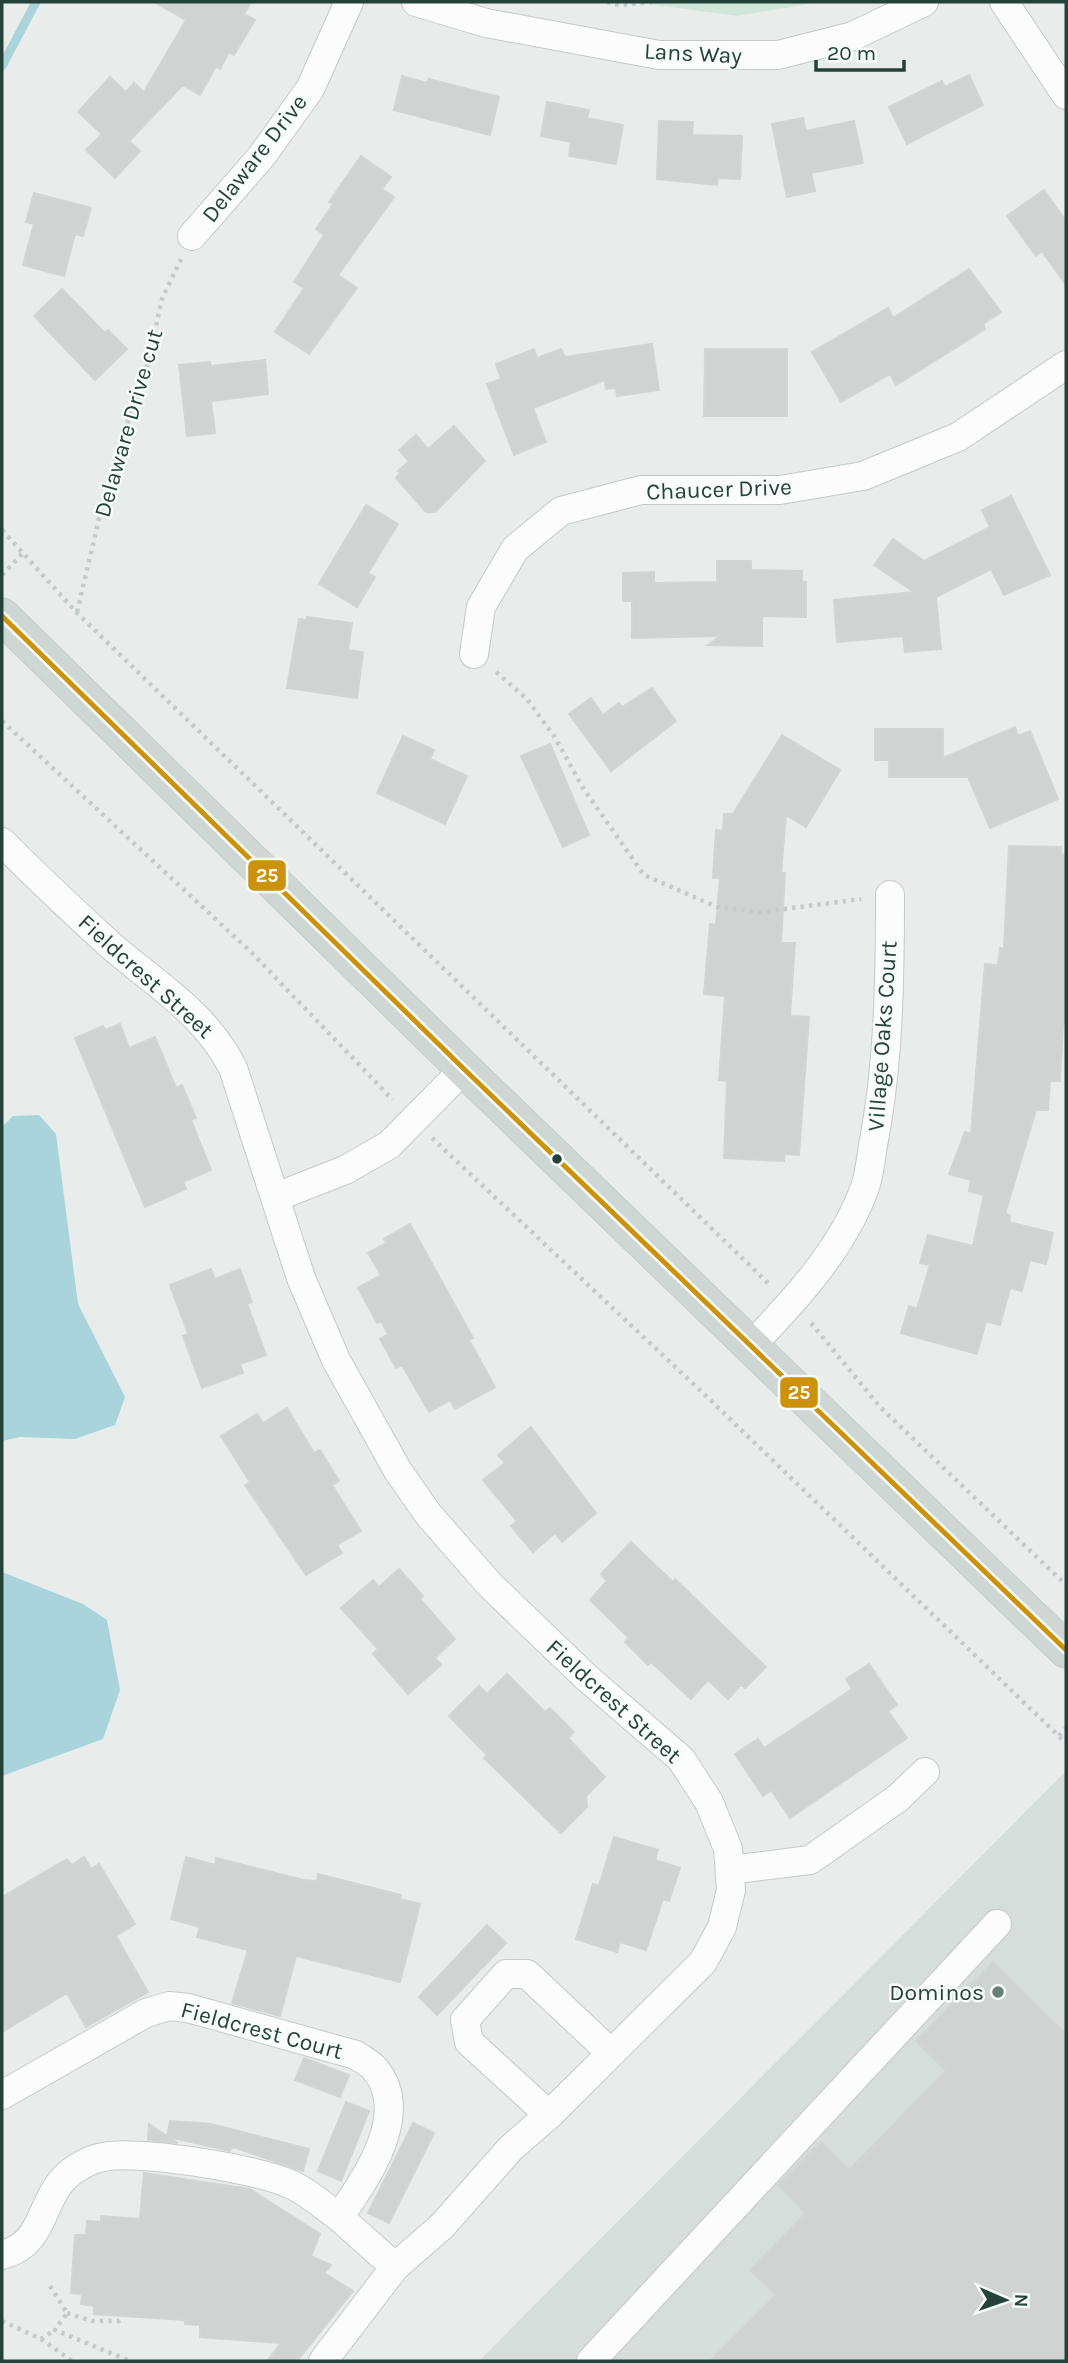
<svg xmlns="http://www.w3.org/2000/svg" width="1068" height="2363" font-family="Karla,sans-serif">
<rect width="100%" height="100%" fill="#e8edeb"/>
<path fill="#d6dedb" d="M1066,1771V2361H479Z"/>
<path fill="#d1e6d8" d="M634,2H820L737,16Z"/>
<path fill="#a9d4db" d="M39,1115L56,1134L78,1304L125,1397L115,1425L75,1439L20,1437L2,1441V1127L13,1116Z
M2,1572L83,1604L107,1620L120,1690L103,1739L2,1776Z"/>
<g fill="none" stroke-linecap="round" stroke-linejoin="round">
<path stroke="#a9d4db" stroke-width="9" d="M2,66L36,2"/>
</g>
<path fill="#cfd4d2" stroke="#d1d6d4" stroke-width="2" d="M154,2H251L244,14L255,20L234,55L229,52L220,69L216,66L200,95L183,85L129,141L140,151L115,178L86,150L102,134L78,112L110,77L126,92L134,83L144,92L186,20Z
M969,75L983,105L907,144L889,107L942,81L945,87Z
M402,76L427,83L429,79L499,97L490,135L394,110Z
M547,102L589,110L587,118L623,125L616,164L569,156L571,142L541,136Z
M803,118L806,131L854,121L863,163L811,173L815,191L787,197L772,124Z
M659,121L693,122L692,135L742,136L740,179L718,178L717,185L657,179Z
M361,156L391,177L382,189L394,197L338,275L357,288L309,354L275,332L304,288L294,282L324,235L316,229L333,204L329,202Z
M1044,190L1066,221V285L1042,251L1036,256L1007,216Z
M34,193L91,208L83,236L75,234L64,276L23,265L34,224L26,222Z
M969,269L1001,312L983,324L985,329L896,385L890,374L841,402L812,352L888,308L893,318Z
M62,289L105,333L108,330L127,349L95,380L34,316Z
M652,344L659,390L617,396L616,388L606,389L605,380L533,408L546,442L514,455L487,384L501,379L496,364L534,349L537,358L561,349L565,357Z
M705,349H787V416H704Z
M265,360L268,394L211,401L215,433L187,436L179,365L210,362L211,366Z
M454,426L485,461L435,512H426L396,478L400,473L398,471L409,461L399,450L416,435L428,449Z
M1011,496L1050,575L1004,595L991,569L936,597L941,649L905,652L903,636L837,642L834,600L914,592L874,565L893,539L924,561L990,527L982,510Z
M366,505L398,524L368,573L375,577L357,607L319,584Z
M717,561H751V570L802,571V582H806V617L762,616V646L708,645L720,636L632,638V601H623V573L654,572V583L717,582Z
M307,617L352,623L348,650L363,652L357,698L287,688L299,619L306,620Z
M652,688L676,721L611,771L569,714L591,698L603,715L619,703L622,707Z
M1015,727L1018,736L1030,731L1058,799L990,828L968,777H889V760H875V729H943V758Z
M782,735L840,770L806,827L786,815L781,873H785L781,943H795L790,1016L809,1017L799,1155L785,1154L784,1161L724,1158L727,1081L719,1080L725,996L704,994L710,924L716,925L720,878H713L716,830L723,831L724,814H733Z
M403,736L434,750L430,759L467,776L445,824L377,793Z
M550,744L589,835L563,847L521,756Z
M1009,846L1061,847V854L1066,855V1023H1063L1060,1081H1050L1048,1110H1036L1005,1214L1010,1215L1009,1222L1053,1233L1046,1264L1030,1260L1022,1291L1010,1288L1000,1325L986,1321L977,1354L901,1333L909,1306L917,1309L930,1265L920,1263L928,1235L973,1246L984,1195L969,1191L971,1180L949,1174L965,1132L971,1134L985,964L998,965L1000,948L1004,949Z
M120,1024L129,1048L155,1037L176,1088L182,1085L196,1118L191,1120L211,1170L183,1182L186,1189L145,1207L75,1038L103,1026L105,1030Z
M410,1224L473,1338L469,1340L495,1387L455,1409L450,1400L429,1412L402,1365L396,1368L380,1339L388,1334L381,1321L377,1323L358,1288L381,1275L368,1253L386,1243L384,1239Z
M211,1269L215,1279L240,1269L252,1302L247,1304L266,1355L240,1364L243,1373L202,1388L183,1336L188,1334L170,1285Z
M287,1408L314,1453L320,1450L339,1481L332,1485L361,1531L337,1545L342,1553L306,1575L245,1485L250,1482L221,1436L257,1414L263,1423Z
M531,1427L596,1513L562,1542L555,1533L533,1552L511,1526L517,1521L483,1480L505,1463L498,1455Z
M631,1542L673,1582L675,1579L766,1667L745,1688L741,1685L728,1699L708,1680L691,1699L651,1662L648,1665L625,1642L629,1638L590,1600L607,1581L601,1574Z
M399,1569L423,1596L420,1599L455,1639L435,1658L441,1665L408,1694L373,1654L378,1649L341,1608L373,1580L379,1587Z
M869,1664L897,1705L888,1711L907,1738L790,1818L771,1790L763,1796L735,1754L758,1739L764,1748L852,1689L846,1679Z
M507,1674L545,1712L550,1708L574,1732L568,1738L605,1777L586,1796L587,1807L561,1833L484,1758L487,1755L449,1716L479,1686L487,1694Z
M614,1837L658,1850L655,1860L680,1868L669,1901L663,1899L646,1950L620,1942L617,1952L576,1939L593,1884L599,1886Z
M84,1857L91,1869L99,1864L135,1924L116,1936L148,1992L86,2027L67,1993L2,2032V1897L67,1859L72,1865Z
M186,1857L215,1865L216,1858L303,1880L317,1881L318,1874L401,1895L400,1899L420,1904L400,1982L296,1956L280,2016L232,2003L248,1950L197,1937L200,1927L171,1919Z
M487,1925L506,1943L437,2015L419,1997Z
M993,1962L1066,2034V2361H710L776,2295L750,2270L806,2213L778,2185L821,2142L849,2170L946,2071L916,2041Z
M304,2058L349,2075L340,2097L295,2080Z
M346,2102L369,2111L341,2181L318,2171Z
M170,2121L211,2124L309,2149L303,2171L233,2147L230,2151L169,2137L178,2143L148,2140L149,2124L167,2136Z
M413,2123L434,2133L389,2223L368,2213Z
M144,2173L250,2189L320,2234L311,2256L331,2265L324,2273L353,2291L297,2361H267L281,2343L200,2337V2325L185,2324V2320L94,2314V2306L81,2304L82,2294L71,2293L75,2235H86L87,2221L101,2222V2216L140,2219Z"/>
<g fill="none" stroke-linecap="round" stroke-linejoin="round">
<defs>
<path id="minor" d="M416,2L486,23L659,55H778L853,36L924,2
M1004,2L1066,95
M192,236L261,157L310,89L349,2
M474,654L481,607L515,549L561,511L641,490H780L863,476L958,437L1066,365
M2,842C36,876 72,910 108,943C153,983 204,1011 233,1068L301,1278L336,1360L398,1471L428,1514L490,1585L586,1677L681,1759L709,1802L728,1849L731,1890L722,1927L703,1962L549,2115L511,2148L442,2226L395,2267
M276,1197L345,1170L389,1145L464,1069
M750,1347C794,1301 843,1249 865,1187C870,1173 871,1155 874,1140C889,1060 890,976 890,895
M730,1870L810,1860L898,1798L925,1772
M2,2095L146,2013L169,2006L188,2008L356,2055C361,2059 370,2063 374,2068C413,2112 366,2179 339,2217C323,2206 307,2191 290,2184C257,2169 132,2148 99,2158C90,2160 78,2167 71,2172C38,2198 48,2243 2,2255
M549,2115L469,2042L465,2020L506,1974H527L611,2053
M323,2361L395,2267L339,2217
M591,2361L997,1924"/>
<path id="major" d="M2,616L464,1069L1066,1650"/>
</defs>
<use href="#minor" stroke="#c5cac8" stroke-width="30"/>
<use href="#major" stroke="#c3ccc9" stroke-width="37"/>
<path stroke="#c3ccca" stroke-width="4.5" stroke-dasharray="3.5 5" stroke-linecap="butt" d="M607,2L620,5L652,2
M2,530L77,613L771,1286
M2,575L23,553
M77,612L108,481L147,365L162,299L181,259
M496,672L527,699L554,736L583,788L644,875L717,907L762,912L861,899
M2,721L250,951L393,1100
M432,1138L704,1394L1066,1743
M811,1323L880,1407L1066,1585
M1059,1736L1066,1728
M50,2286L67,2313L55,2330L130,2361
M67,2313L92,2321H119L123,2316
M2,2321L41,2339L55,2330
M41,2339L72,2361"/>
<use href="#minor" stroke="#fcfcfc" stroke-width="28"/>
<use href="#major" stroke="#cfd7d5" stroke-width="35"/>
<defs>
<path id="bus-1" d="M2,616L464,1069L1066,1650"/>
</defs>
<use href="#bus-1" stroke="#f7fbf9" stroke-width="10"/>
<use href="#bus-1" stroke="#cd920c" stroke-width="5"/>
</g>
<circle fill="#24423a" stroke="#f7fbf9" stroke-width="2.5" cx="557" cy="1159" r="6"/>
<circle fill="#697e78" stroke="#f7fbf9" stroke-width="2.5" cx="998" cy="1992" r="7"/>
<g text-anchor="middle" stroke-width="5" stroke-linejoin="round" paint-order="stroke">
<g font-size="23" fill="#24423a" stroke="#f7fbf9">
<text transform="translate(693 53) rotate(3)" y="8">Lans Way</text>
<text transform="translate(254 158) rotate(-52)" y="8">Delaware Drive</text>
<text transform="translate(128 423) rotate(-74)" y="8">Delaware Drive cut</text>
<text transform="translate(719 489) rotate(-2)" y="8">Chaucer Drive</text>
<text transform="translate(146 976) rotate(42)" y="8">Fieldcrest Street</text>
<text transform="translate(882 1036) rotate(-86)" y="8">Village Oaks Court</text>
<text transform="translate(614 1701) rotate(42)" y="8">Fieldcrest Street</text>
<text transform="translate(262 2030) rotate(15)" y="8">Fieldcrest Court</text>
</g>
<g font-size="23" fill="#24423a" stroke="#f7fbf9" text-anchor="end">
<text x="984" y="2000">Dominos</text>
</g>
</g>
<g stroke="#f7fbf9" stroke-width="2.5">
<rect x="247" y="859" width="40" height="33" rx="7" fill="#cd920c"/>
<rect x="779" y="1376" width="40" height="33" rx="7" fill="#cd920c"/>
</g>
<g font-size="19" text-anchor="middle" font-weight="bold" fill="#fff">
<text x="267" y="882">25</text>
<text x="799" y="1399">25</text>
</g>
<rect width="1068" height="2363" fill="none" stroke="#24423a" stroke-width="7"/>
<g transform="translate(1005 2300) rotate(92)" stroke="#f7fbf9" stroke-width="5" paint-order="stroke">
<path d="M0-5L12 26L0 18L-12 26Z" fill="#24423a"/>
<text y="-10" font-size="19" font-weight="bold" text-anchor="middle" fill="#24423a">N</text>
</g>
<path d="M816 60v10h88v-10" fill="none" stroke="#24423a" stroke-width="3.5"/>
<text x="827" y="60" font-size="21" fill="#24423a" stroke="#f7fbf9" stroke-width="5" paint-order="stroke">20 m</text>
</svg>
